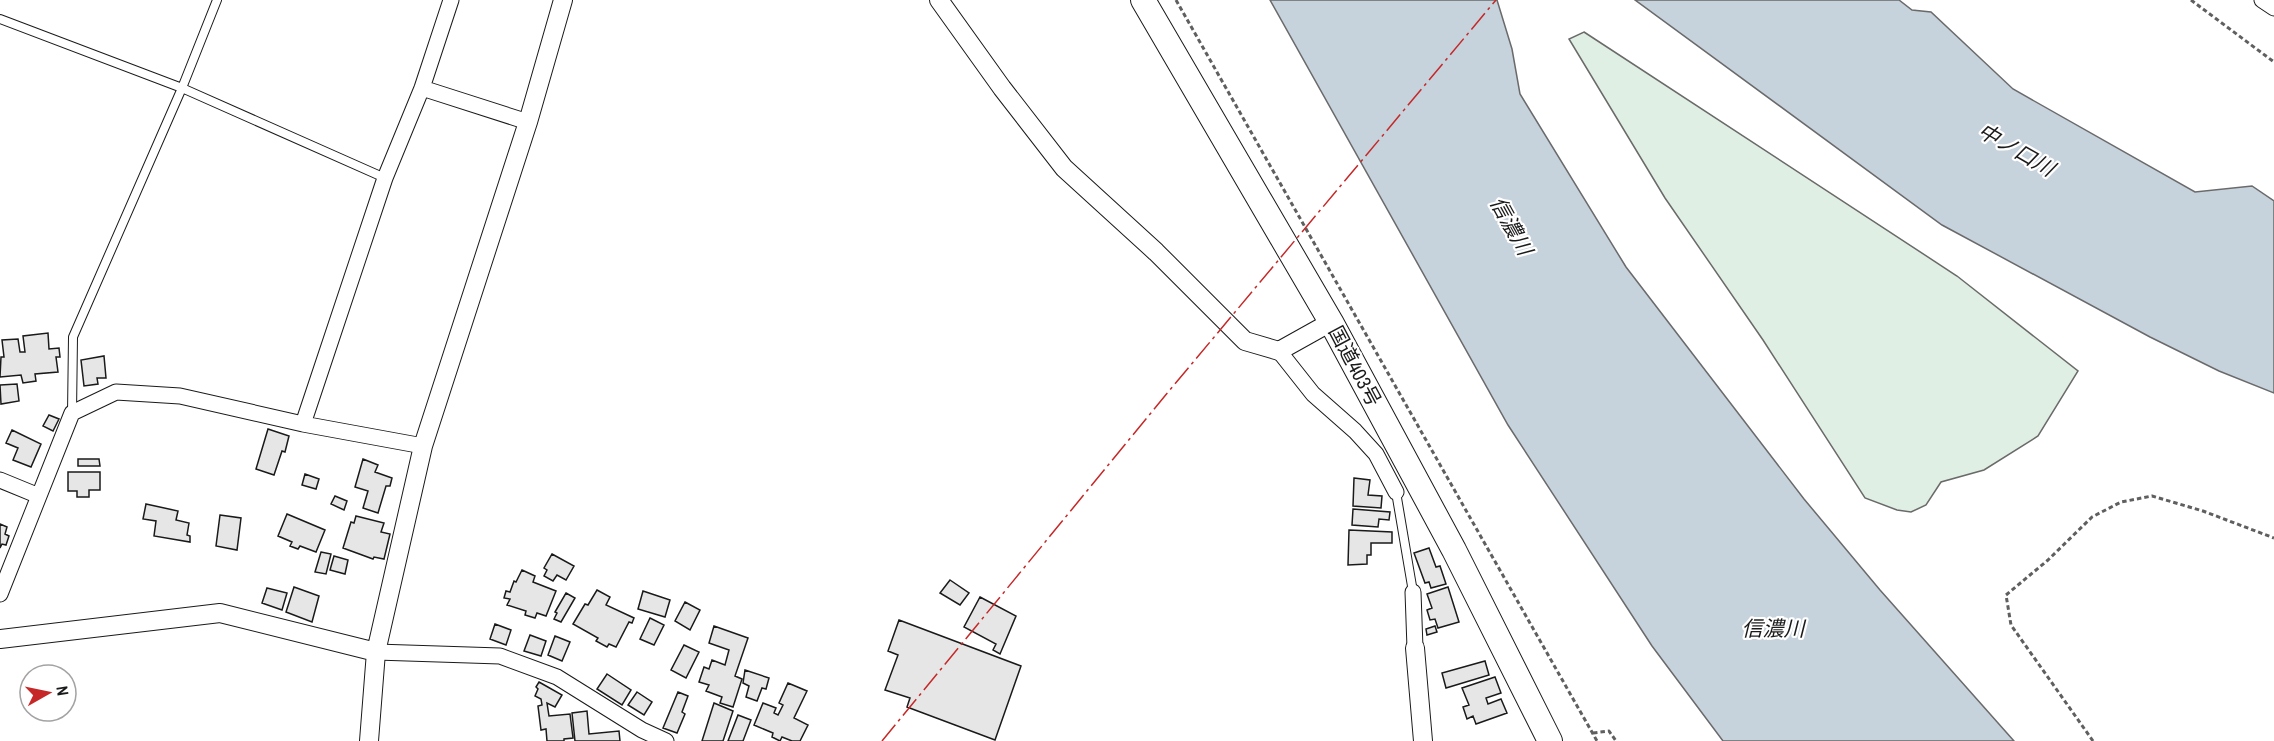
<svg xmlns="http://www.w3.org/2000/svg" width="2274" height="741" font-family="'Archivo Narrow','Noto Sans JP',sans-serif">
<rect width="100%" height="100%" fill="#fff"/>
<path fill="#e0efe3" stroke="#6a6a6a" stroke-width="1.5" d="M1584,32L1957,276L2078,371L2038,436L1984,470L1941,482L1926,505L1911,512L1897,510L1865,498L1763,340L1665,198L1569,39Z"/>
<path fill="#c6d2dc" stroke="#6a6a6a" stroke-width="1.5" d="M1270,0H1497L1512,49L1520,94L1626,267L1804,499L1880,590L2014,741H1723L1652,646L1508,425Z
M1635,0H1899L1912,10L1931,12L2013,89L2195,192L2252,186L2274,201V393L2219,371L2150,337L1942,225Z"/>
<path fill="#e6e6e6" stroke="#1a1a1a" stroke-width="1.5" d="M48,333L49,349L59,348L60,357H56L58,372L35,374L36,381L23,383L21,375L0,377L1,357H4L2,340L18,339L20,352H25L23,336Z
M104,356L106,378H97L98,384L84,386L81,360Z
M17,384L19,401L1,404L0,385Z
M49,415L59,419L53,431L43,426Z
M268,429L289,436L285,452L282,451L274,475L256,469Z
M12,430L41,444L31,467L13,460L18,448L6,443Z
M78,459H99L100,466H78Z
M363,459L378,465L375,472L392,478L390,486H386L378,513L363,508L368,491L355,487Z
M68,472H100V490H89V497H77V491H68Z
M305,474L319,479L316,489L302,485Z
M1354,478L1370,480L1368,495L1382,496L1381,508L1353,506Z
M335,496L347,501L344,510L331,504Z
M146,504L178,511L176,520L189,523L187,535L190,536V542L154,536L156,521L143,519Z
M1353,509L1390,512L1389,520L1379,519L1378,527L1352,525Z
M287,514L325,530L316,552L300,546L298,549L290,546L292,542L278,536Z
M220,515L241,518L237,550L216,546Z
M356,516L384,523L381,532L390,534L384,559L374,557L373,559L343,548L351,522L354,523Z
M0,524L7,527L5,534L9,536L6,545L2,544L0,548Z
M1349,530L1392,532V543H1371V555H1367V564L1348,565Z
M1429,548L1436,567L1440,566L1446,584L1431,588L1429,582L1425,583L1414,553Z
M321,552L331,554L326,574L315,572Z
M552,554L574,566L566,580L557,575L553,581L544,576L547,570L544,568Z
M334,556L348,560L345,574L330,570Z
M522,570L535,576L533,582L556,591L546,616L537,613L535,618L525,615L526,611L507,605L510,599L504,598L506,591L510,592L514,581L516,582Z
M950,580L969,593L960,605L940,593Z
M294,587L319,596L312,622L286,612Z
M1448,587L1459,622L1438,628L1435,619L1430,620L1427,610L1432,608L1427,594Z
M267,588L287,593L282,610L262,603Z
M597,590L610,597L606,605L634,618L632,623L629,622L616,647L609,644L607,647L596,641L598,638L573,624L585,604L588,605Z
M643,591L670,600L665,617L638,609Z
M566,593L575,598L561,622L554,619L557,613L555,612Z
M980,597L1016,616L1000,654L993,650L996,644L964,627Z
M685,602L700,610L690,630L675,621Z
M650,618L664,625L654,645L640,639Z
M899,620L1021,666L995,740L907,707L910,698L885,690L898,655L888,651Z
M495,624L511,630L506,645L490,639Z
M714,626L748,638L735,676L742,679L733,707L720,703L722,697L706,691L709,685L699,682L704,667L709,669L712,660L725,665L729,650L709,643Z
M1435,626L1437,632L1427,635L1426,629Z
M530,635L546,641L541,656L524,651Z
M555,636L570,642L562,661L548,655Z
M684,645L699,652L686,678L671,670Z
M1485,661L1489,675L1446,688L1442,673Z
M745,670L769,678L766,689L762,688L757,701L746,697L749,686L743,683Z
M607,674L631,690L622,705L597,689Z
M1495,677L1501,693L1486,698L1488,704L1501,699L1507,713L1476,724L1473,716L1467,719L1463,707L1469,705L1462,688Z
M539,682L562,695L555,707L547,703L549,716L570,714L573,738L564,739V741H547L546,729L541,730L538,706L542,705L541,699L535,696L538,689L536,687Z
M788,683L807,691L794,718L808,725L800,741H792L782,737L780,741L772,737L773,733L754,725L763,703L776,708L774,713L778,715L783,705L779,703Z
M637,692L652,702L644,715L628,705Z
M678,692L688,696L682,712L685,714L677,733L663,728Z
M714,703L733,711L723,741H702Z
M587,711L589,734L619,731L620,741H575L572,713Z
M738,715L751,720L743,741H728Z"/>
<g fill="none" stroke-linecap="round" stroke-linejoin="round">
<defs>
<path id="service" d="M0,19L182,88L385,178
M72,413L73,337L182,88L217,0
M1396,492L1413,592"/>
<path id="minor" d="M2262,0L2274,8
M422,88L528,122
M1279,351L1313,394L1355,431L1376,454L1396,492
M303,424L385,178L422,88L451,0
M0,480L39,496
M1413,592L1415,648
M0,594L72,413L116,392L180,396L303,424L423,446
M376,652L500,656L557,677L642,730L666,741"/>
<path id="tertiary" d="M939,0L1002,88L1064,168L1156,252L1245,341L1279,351L1331,322
M0,639L220,613L376,652
M1415,648L1423,741
M369,741L376,652L423,446L528,122L563,0"/>
<path id="trunk" d="M1143,0L1331,322L1454,550L1550,741"/>
</defs>
<use href="#service" stroke="#1a1a1a" stroke-width="10"/>
<use href="#minor" stroke="#1a1a1a" stroke-width="17"/>
<use href="#tertiary" stroke="#1a1a1a" stroke-width="20"/>
<use href="#trunk" stroke="#1a1a1a" stroke-width="26"/>
<path stroke="#5f5f5f" stroke-width="3" stroke-dasharray="4.5 3" stroke-linecap="butt" d="M1176,0L1597,741
M2191,0L2274,62
M1593,733L1609,731L1616,741
M2093,741L2011,625L2006,595L2048,560L2092,517L2121,502L2152,496L2203,511L2274,538"/>
<use href="#service" stroke="#fff" stroke-width="8"/>
<use href="#minor" stroke="#fff" stroke-width="15"/>
<use href="#tertiary" stroke="#fff" stroke-width="18"/>
<use href="#trunk" stroke="#fff" stroke-width="24"/>
<path stroke="#c62828" stroke-width="1.5" stroke-dasharray="21 4.5 3 4.5" stroke-linecap="butt" d="M882,741L1164,397L1496,0"/>
</g>
<g text-anchor="middle" stroke-width="4.5" stroke-linejoin="round" paint-order="stroke">
<g font-size="20" fill="#1a1a1a" stroke="#fff">
<text transform="translate(1355 366) rotate(62)" y="7">国道403号</text>
</g>
<g font-size="21" font-style="italic" fill="#1a1a1a" stroke="#fff">
<text transform="translate(2016 150) rotate(30)" y="7">中ノ口川</text>
<text transform="translate(1511 226) rotate(61)" y="7">信濃川</text>
<text x="1773" y="636">信濃川</text>
</g>
</g>
<g transform="translate(48 693) rotate(81)"><circle r="28" fill="#ffffff" stroke="#a3a3a3" stroke-width="1.5"/>
<path d="M0-4.5L10 22L0 15L-10 22Z" fill="#c62828"/>
<text y="-9" font-size="16" font-weight="bold" text-anchor="middle" fill="#1a1a1a">N</text>
</g>
</svg>
